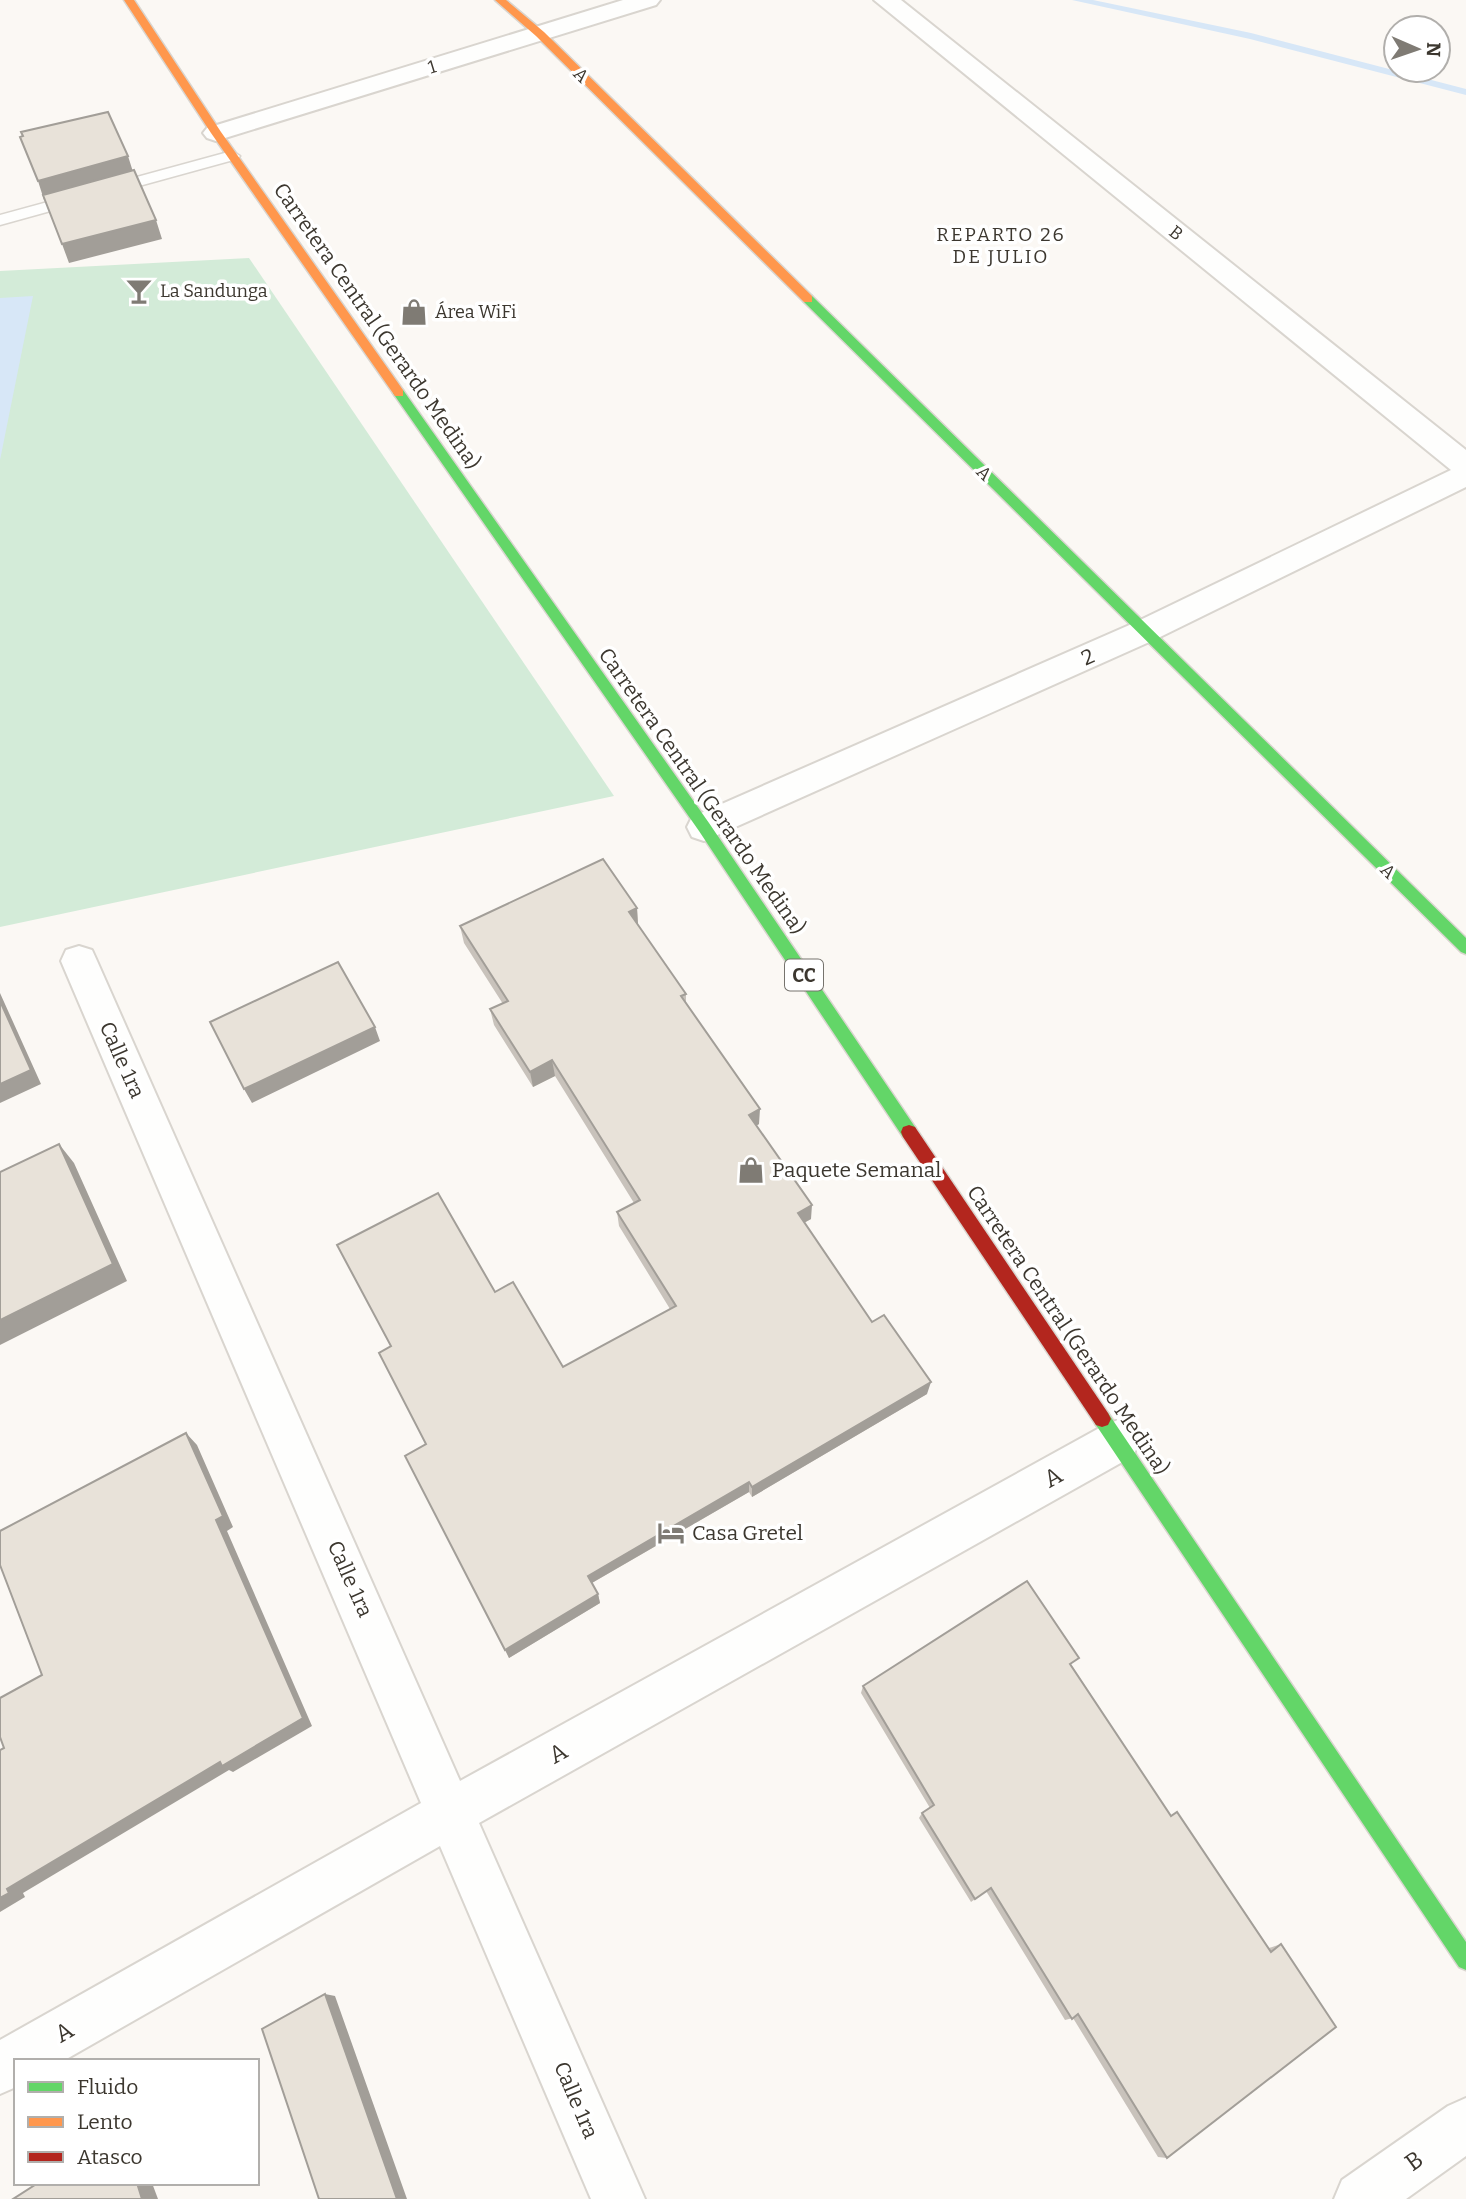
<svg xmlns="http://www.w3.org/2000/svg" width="1466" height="2199" font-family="Bitter,serif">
<rect width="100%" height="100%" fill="#fbf8f4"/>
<path fill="#d3ebd8" d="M249,258L614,796L0,927V271Z"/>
<path fill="#d7e7f7" d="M33,296L0,460V298Z"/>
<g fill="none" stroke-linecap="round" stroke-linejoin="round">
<path fill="#d7e7f7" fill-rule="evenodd" d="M1072,0H1093L1251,33L1466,89V95L1250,39Z"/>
<defs>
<path id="lane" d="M232,151L240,156L237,159L110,194L102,189L104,186Z
M77,194L85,199L83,202L0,225V215Z"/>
<path id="street" d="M623,0H660L656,5L225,138L216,141L207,138L203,133L207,128Z
M874,0H901L1466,450V487L1156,639L704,841L692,837L687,827L692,817L1134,623L1451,470Z
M79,946L92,950L97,961L460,1781L1103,1426L1118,1420L1133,1426L1140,1441L1133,1456L479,1823L645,2199H591L440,1846L63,2061H16V2087L0,2094V2040L421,1803L61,961L66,950Z
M1466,2098V2156L1406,2199H1334L1342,2180L1448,2106Z"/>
<path id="fast" d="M808,295L812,296L1466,938V954L1461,952L804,302V296Z
M399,389L403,390L709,823L915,1127L917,1132L915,1137L909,1139L903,1137L699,831L395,396L393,393Z
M1102,1411L1108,1413L1466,1942V1970L1459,1967L1096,1425L1093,1419L1096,1413Z"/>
<path id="slow" d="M124,0H134L221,132L403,390V396H395L211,133Z
M495,0H506L544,32L812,296V302H804L536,36Z"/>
<path id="jam" d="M909,1125L915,1127L1108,1413L1111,1419L1108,1425L1102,1427L1096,1425L903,1137L901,1132L903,1127Z"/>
</defs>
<use href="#lane" stroke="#d9d5cf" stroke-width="3"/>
<use href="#street" stroke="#d9d5cf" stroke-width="4"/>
<use href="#fast" stroke="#d9d5cf" stroke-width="3"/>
<use href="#slow" stroke="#d9d5cf" stroke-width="3"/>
<use href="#jam" stroke="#d9d5cf" stroke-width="3"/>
<use href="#lane" fill="#fefefd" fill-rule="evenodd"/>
<use href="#street" fill="#fefefd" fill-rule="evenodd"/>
<use href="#fast" fill="#63d668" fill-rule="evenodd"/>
<use href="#slow" fill="#ff974d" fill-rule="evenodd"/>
<use href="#jam" fill="#b3261e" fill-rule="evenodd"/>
</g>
<path fill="#c8c2bb" d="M637,908L638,925L686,994V1003L759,1124L756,1126L811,1219L804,1223L872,1322L927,1394L752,1497L749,1492L592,1583L598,1594L600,1603L509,1658L426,1444L391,1347L337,1245L495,1292L563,1367L670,1309L619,1226L617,1212L634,1203L555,1076L533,1087L494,1025L490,1009L503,1004L464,943L460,926Z
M1072,1666L1171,1816L1177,1812L1269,1948L1281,1944L1167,2158L1158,2157L1073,2018L1065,2020L986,1891L971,1902L919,1818L922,1813L930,1808L861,1693L863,1686Z"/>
<path fill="#a29e98" d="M128,156L134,175L44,200L38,181Z
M156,220L162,239L69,263L62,244Z
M637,908L638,925L629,912Z
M0,993L41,1084L0,1103Z
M375,1027L380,1041L252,1103L244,1089Z
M552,1060L555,1076L533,1087L530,1072Z
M760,1109L759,1124L749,1130V1115Z
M59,1144L74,1163L127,1281L0,1345V1320Z
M812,1205L811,1219L796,1227L798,1213Z
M931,1382L927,1394L752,1497V1487Z
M186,1433L197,1445L233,1527L227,1531L312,1726L233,1772L229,1770L23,1893L25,1897L0,1912V1898L216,1520Z
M749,1482V1492L590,1584L588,1576Z
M598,1594L600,1603L509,1658L505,1650Z
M325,1994L335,1996L407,2199H397Z
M137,2183H152L158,2199H142Z"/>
<path fill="#e8e2d9" stroke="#a29e98" stroke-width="2" d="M108,112L128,156L38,181L20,137L23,136L21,132Z
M134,170L156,220L62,244L43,195Z
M603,859L637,908L629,912L686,994L681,996L760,1109L749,1115L812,1205L798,1213L872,1322L884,1315L931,1382L752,1487L749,1482L588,1576L598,1594L505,1650L405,1456L426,1444L379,1353L391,1346L337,1245L438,1193L495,1292L513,1282L563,1367L676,1306L617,1212L640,1200L552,1060L530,1072L490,1009L508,1001L460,926Z
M338,962L375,1027L244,1089L210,1022Z
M0,1001L31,1070L0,1084Z
M59,1144L113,1264L0,1320V1172Z
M186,1433L223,1516L216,1520L303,1718L222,1766L220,1762L7,1889L9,1893L0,1898V1750L4,1748L0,1737V1698L42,1675L0,1565V1531Z
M1027,1581L1079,1658L1070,1664L1171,1816L1177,1812L1271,1952L1281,1944L1336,2027L1167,2158L1078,2014L1072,2019L991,1888L975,1899L922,1813L934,1805L863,1686Z
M325,1994L397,2199H319L262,2029Z
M38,2183H137L142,2199H13Z"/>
<defs>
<symbol id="bar-bare" viewBox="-9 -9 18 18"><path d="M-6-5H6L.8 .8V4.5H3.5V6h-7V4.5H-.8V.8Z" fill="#7f7b74" stroke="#fff" stroke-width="2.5" paint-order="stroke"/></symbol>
<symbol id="shop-bare" viewBox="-9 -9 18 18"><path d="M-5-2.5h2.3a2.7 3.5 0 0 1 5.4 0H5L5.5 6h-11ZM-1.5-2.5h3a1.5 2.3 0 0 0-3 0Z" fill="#7f7b74" stroke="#fff" stroke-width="2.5" paint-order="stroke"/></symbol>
<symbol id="hotel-bare" viewBox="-9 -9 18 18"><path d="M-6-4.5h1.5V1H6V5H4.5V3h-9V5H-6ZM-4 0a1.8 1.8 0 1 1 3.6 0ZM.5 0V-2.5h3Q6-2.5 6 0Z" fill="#7f7b74" stroke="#fff" stroke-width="2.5" paint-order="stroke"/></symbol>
</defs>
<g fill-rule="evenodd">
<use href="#bar-bare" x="120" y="272" width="38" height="38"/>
<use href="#shop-bare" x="395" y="293" width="38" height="38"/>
<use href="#shop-bare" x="732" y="1151" width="38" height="38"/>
<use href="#hotel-bare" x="652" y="1514" width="38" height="38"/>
</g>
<g text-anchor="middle" stroke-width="7" stroke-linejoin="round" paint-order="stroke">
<g font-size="18" fill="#3c372f" stroke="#fff">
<text transform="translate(432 67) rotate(-17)" y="6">1</text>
<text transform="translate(581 75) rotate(45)" y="6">A</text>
<text transform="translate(1176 233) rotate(39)" y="6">B</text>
<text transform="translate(984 473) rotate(45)" y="6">A</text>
<text transform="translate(1388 871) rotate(45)" y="6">A</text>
</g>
<g font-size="18" fill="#3c372f" stroke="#fff" text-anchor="start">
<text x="160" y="297">La Sandunga</text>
<text x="435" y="318">Área WiFi</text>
</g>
<g font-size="19" letter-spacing="2" fill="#3c372f" stroke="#fff">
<text x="1001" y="241">REPARTO 26<tspan x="1001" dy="22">DE JULIO</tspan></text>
</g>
<rect fill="#fff" stroke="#76736d" stroke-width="2" x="785" y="959.5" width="38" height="31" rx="5"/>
<g font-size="19" font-weight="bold" fill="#3c372f">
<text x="804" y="982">CC</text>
</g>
<g font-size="21" fill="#3c372f" stroke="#fff">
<text transform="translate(377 326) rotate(55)" y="7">Carretera Central (Gerardo Medina)</text>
<text transform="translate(1088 657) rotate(-24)" y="7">2</text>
<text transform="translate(702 791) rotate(55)" y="7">Carretera Central (Gerardo Medina)</text>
<text transform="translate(122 1060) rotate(66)" y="7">Calle 1ra</text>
<text transform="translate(1068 1330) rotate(56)" y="7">Carretera Central (Gerardo Medina)</text>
<text transform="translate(350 1579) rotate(66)" y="7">Calle 1ra</text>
<text transform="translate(576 2100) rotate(67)" y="7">Calle 1ra</text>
</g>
<g font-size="21" fill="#3c372f" stroke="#fff" text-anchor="start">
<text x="772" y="1177">Paquete Semanal</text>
<text x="692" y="1540">Casa Gretel</text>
</g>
<g font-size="24" fill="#3c372f" stroke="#fff">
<text transform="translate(1053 1477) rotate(-29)" y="8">A</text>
<text transform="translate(558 1753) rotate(-29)" y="8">A</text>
<text transform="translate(64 2032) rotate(-30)" y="8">A</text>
<text transform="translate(1414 2161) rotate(-36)" y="8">B</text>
</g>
</g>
<rect x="14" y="2059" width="245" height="126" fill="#ffffff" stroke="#b1afac" stroke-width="2"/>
<rect x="28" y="2082" width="35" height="10" fill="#63d668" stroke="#b1afac" stroke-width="2"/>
<text x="77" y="2094" font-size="21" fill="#3c372f">Fluido</text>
<rect x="28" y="2117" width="35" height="10" fill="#ff974d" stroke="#b1afac" stroke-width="2"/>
<text x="77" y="2129" font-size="21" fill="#3c372f">Lento</text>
<rect x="28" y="2152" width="35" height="10" fill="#b3261e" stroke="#b1afac" stroke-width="2"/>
<text x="77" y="2164" font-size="21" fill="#3c372f">Atasco</text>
<g transform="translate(1417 49) rotate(92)"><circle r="33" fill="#ffffff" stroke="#b1afac" stroke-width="2"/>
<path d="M0-5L12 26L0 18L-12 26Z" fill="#7f7b74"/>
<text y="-10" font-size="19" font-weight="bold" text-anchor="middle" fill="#3c372f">N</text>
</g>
</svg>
